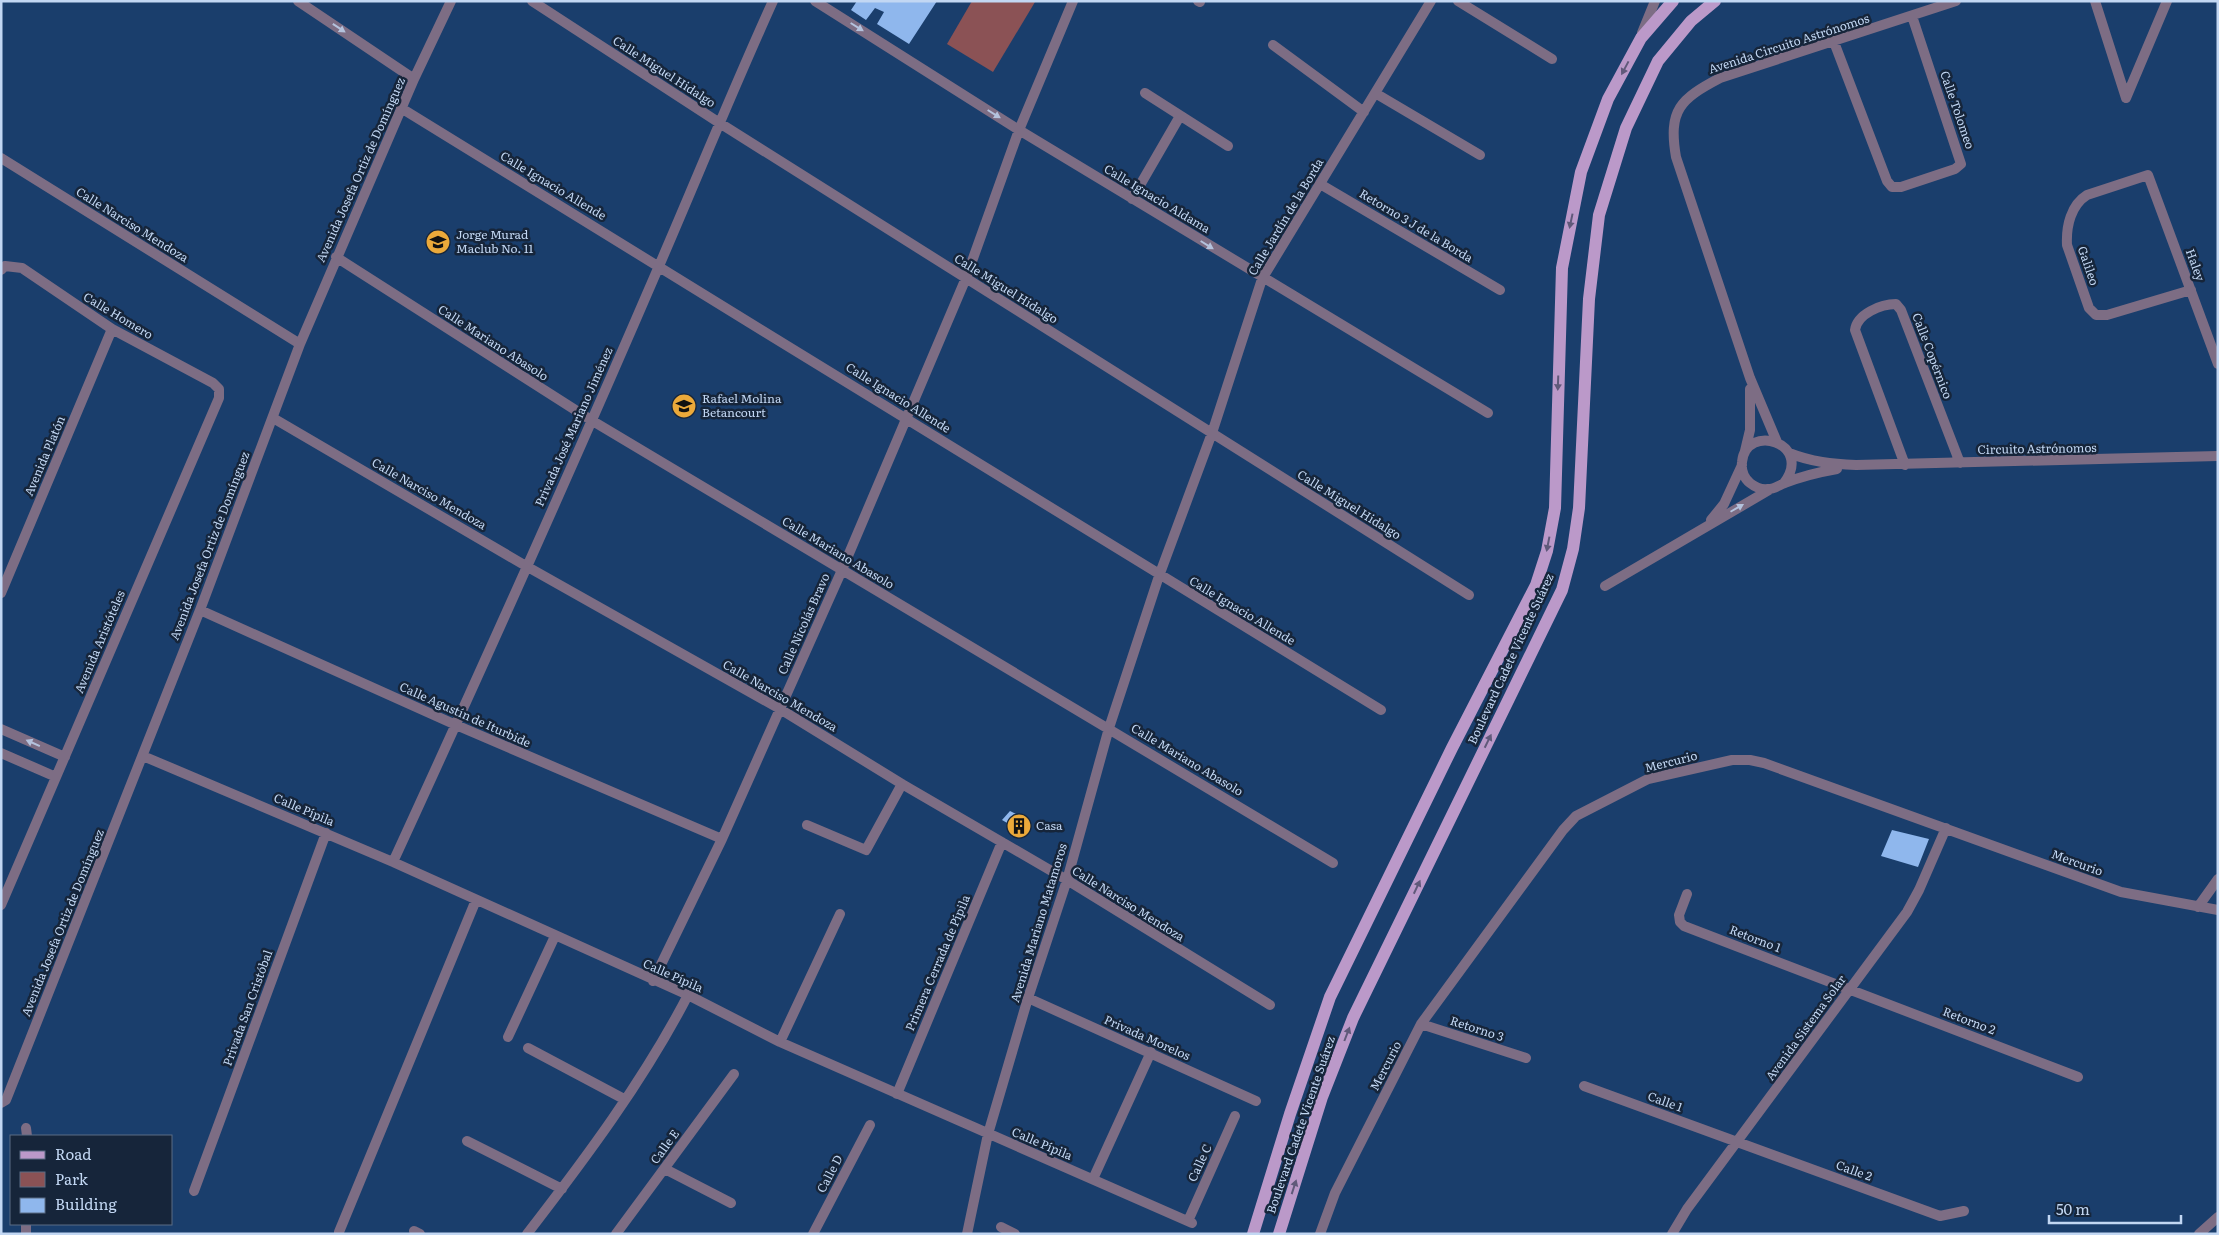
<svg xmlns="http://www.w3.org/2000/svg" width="2219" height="1235" font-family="Literata,serif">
<rect width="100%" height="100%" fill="#1a3e6c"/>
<path fill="#8b5255" d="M972,1L1035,2L993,72L947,44Z"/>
<path fill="#8fb7ed" d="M857,1H937L909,44L877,24L884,12L875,8L866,20L851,10Z
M1010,811L1028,820L1023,832L1002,820Z
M1892,830L1929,839L1918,867L1881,856Z"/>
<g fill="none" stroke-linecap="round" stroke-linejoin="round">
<path stroke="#7d6d84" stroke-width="10" d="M298,1L414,79
M532,1L718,122L1469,595
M815,1L1019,130L1488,413
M1198,1L1200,2
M1458,1L1552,59
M2095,1L2126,98
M1642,33L1655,1
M1834,42L1887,181L1892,187H1901L1955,169L1961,164L1912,16
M1273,45L1364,112
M1145,93L1228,146
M1375,93L1480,155
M2126,98L2167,1
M401,108C728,308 1053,512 1381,710
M1,158L300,344
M1320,184L1500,290
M1132,199L1180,116
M336,257L591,420L1333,863
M1,270L5,266L22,268L112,329L213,383L219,389V398L1,905
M2191,290L2107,315H2096L2089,308L2067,245C2066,226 2071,205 2087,195L2148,175L2218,364
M273,418L526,566L780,709L902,784L1067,880L1270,1005
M1777,442L1750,378L1676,157C1668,110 1680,99 1720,78L1956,1
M1745,451L1750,430V389
M1789,453C1812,462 1832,464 1856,465L2218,456
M1905,465L1855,330C1857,314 1881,304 1896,304L1901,310L1960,463
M1784,483C1814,443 1746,422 1742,462C1741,470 1744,478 1750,483C1755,487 1761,490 1768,489C1775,489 1779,485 1785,483C1802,476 1820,472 1837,469
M1711,520L1724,504L1742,465
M1605,586L1769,490
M1,593L112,329
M200,610L456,725L722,839
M1,729L65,757
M1,753L56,777
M143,756L393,862L688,995L780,1042L1192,1223
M807,825L866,850L902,784
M393,862C484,664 573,466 659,266C697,178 733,89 773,1
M1687,894L1679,915L1680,922L1684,926L2078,1077
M2198,907L2218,879
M653,981L722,839L842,570L966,278L1019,130L1073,1
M1028,998L1256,1101
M1421,1024L1526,1058
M508,1037L555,936
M780,1042L840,914
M528,1048L624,1099
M1584,1086L1940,1216L1964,1211
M897,1094L1002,842
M1,1103L6,1100L200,610L300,344L414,79L451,1
M26,1128L27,1136
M467,1141L562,1189
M665,1169L731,1203
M1093,1179L1151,1052
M194,1191L326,833
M1188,1221L1235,1116
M1001,1227L1015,1234
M414,1231L420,1234
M339,1232L476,900
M26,1234V1224
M527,1234C585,1159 644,1080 688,995
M616,1234L734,1074
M813,1234L870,1125
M967,1234L988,1134L1028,998L1067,880L1109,728L1159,576L1212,433L1262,279L1431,1
M1320,1234L1335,1193L1421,1024L1563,830L1576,816L1648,779L1732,760H1750L1764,763L2121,892L2218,910
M1672,1234L1687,1209L1907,912L1919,890L1946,828"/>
<path stroke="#7d6d84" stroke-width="10" d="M2199,1234L2218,1217"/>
<path stroke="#bb99c9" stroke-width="12" d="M1253,1234L1290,1114L1330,997L1452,748L1536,585L1547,551L1555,508L1562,268L1581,172L1608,99L1641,38L1673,1
M1279,1234L1322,1097L1353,1018L1562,590L1573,549L1579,508L1589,299L1599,215L1626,128L1658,61L1691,21L1715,1"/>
</g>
<defs><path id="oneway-solid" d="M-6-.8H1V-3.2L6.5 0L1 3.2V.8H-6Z" transform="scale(1.25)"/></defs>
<g fill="#b4c2dd">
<use href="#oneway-solid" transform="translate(857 27) rotate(32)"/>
<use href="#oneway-solid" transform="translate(339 28) rotate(34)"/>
<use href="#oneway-solid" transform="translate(994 114) rotate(32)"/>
<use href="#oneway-solid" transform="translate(1207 245) rotate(32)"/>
<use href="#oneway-solid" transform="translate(1737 508) rotate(-30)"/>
<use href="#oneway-solid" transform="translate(33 743) rotate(-156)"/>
</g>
<g fill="#60597a">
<use href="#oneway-solid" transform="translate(1625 68) rotate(118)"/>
<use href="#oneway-solid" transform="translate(1571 221) rotate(102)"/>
<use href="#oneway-solid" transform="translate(1558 383) rotate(92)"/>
<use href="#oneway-solid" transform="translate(1548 544) rotate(101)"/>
<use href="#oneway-solid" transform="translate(1488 741) rotate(-64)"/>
<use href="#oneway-solid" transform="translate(1417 887) rotate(-65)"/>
<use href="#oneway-solid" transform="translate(1347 1034) rotate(-69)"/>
<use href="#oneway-solid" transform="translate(1294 1187) rotate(-72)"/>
</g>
<defs>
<symbol id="school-disc" viewBox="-11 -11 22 22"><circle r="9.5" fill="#eba93a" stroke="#16253a"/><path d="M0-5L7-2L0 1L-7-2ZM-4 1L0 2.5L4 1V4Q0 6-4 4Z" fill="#111"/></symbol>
<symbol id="building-disc" viewBox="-11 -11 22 22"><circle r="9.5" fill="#eba93a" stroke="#16253a"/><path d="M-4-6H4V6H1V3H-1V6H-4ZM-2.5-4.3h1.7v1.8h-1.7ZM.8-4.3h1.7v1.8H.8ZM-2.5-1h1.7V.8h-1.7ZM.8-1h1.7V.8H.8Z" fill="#111"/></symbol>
</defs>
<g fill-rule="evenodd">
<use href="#school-disc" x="424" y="228" width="28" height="28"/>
<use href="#school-disc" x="670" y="392" width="28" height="28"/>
<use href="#building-disc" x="1005" y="812" width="28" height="28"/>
</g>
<g text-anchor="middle" stroke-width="5" stroke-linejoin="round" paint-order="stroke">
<g font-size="12" fill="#c2d7f3" stroke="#16253a">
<text transform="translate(1789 44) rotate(-18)" y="4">Avenida Circuito Astrónomos</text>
<text transform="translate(664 72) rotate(33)" y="4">Calle Miguel Hidalgo</text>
<text transform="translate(1957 110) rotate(71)" y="4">Calle Tolomeo</text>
<text transform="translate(361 170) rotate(-66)" y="4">Avenida Josefa Ortiz de Domínguez</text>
<text transform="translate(553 186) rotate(31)" y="4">Calle Ignacio Allende</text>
<text transform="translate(1157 199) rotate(31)" y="4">Calle Ignacio Aldama</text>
<text transform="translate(1286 217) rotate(-59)" y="4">Calle Jardín de la Borda</text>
<text transform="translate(132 225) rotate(32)" y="4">Calle Narciso Mendoza</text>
<text transform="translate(1416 226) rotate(31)" y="4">Retorno 3 J de la Borda</text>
<text transform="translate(2195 265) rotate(70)" y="4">Haley</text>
<text transform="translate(2088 266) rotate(71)" y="4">Galileo</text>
<text transform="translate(1006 289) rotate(32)" y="4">Calle Miguel Hidalgo</text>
<text transform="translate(118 316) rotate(31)" y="4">Calle Homero</text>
<text transform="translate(493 343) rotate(33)" y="4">Calle Mariano Abasolo</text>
<text transform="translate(1932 356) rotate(69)" y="4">Calle Copérnico</text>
<text transform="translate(898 398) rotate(32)" y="4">Calle Ignacio Allende</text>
<text transform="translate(574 427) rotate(-66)" y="4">Privada José Mariano Jiménez</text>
<text transform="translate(2037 449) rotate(-1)" y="4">Circuito Astrónomos</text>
<text transform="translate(45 456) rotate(-67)" y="4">Avenida Platón</text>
<text transform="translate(429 494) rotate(30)" y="4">Calle Narciso Mendoza</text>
<text transform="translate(1349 505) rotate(32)" y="4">Calle Miguel Hidalgo</text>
<text transform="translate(210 546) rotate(-69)" y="4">Avenida Josefa Ortiz de Domínguez</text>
<text transform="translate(838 553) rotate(31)" y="4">Calle Mariano Abasolo</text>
<text transform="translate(1242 611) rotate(31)" y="4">Calle Ignacio Allende</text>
<text transform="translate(804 624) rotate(-66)" y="4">Calle Nicolás Bravo</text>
<text transform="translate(100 642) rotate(-67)" y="4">Avenida Aristóteles</text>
<text transform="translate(1511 659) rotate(-65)" y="4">Boulevard Cadete Vicente Suárez</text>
<text transform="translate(780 696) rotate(30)" y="4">Calle Narciso Mendoza</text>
<text transform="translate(465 715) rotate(24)" y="4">Calle Agustín de Iturbide</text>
<text transform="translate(1187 760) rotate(31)" y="4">Calle Mariano Abasolo</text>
<text transform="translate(1671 762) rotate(-14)" y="4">Mercurio</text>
<text transform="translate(304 810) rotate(23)" y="4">Calle Pípila</text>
<text transform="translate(2077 863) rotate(20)" y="4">Mercurio</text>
<text transform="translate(1128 904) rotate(32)" y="4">Calle Narciso Mendoza</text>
<text transform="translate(63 923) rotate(-68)" y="4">Avenida Josefa Ortiz de Domínguez</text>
<text transform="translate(1039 923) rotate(-73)" y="4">Avenida Mariano Matamoros</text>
<text transform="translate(1755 939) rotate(21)" y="4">Retorno 1</text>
<text transform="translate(938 963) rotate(-67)" y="4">Primera Cerrada de Pípila</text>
<text transform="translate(673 976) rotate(24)" y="4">Calle Pípila</text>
<text transform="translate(248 1008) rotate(-70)" y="4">Privada San Cristóbal</text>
<text transform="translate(1969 1021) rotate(21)" y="4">Retorno 2</text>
<text transform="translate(1806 1028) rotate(-54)" y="4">Avenida Sistema Solar</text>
<text transform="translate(1477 1029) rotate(18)" y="4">Retorno 3</text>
<text transform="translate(1147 1038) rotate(24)" y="4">Privada Morelos</text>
<text transform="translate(1386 1066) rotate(-63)" y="4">Mercurio</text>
<text transform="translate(1665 1102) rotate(20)" y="4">Calle 1</text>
<text transform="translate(1301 1125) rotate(-71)" y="4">Boulevard Cadete Vicente Suárez</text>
<text transform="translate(1042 1144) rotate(23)" y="4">Calle Pípila</text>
<text transform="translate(665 1147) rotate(-54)" y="4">Calle E</text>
<text transform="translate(1200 1163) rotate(-65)" y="4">Calle C</text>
<text transform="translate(1854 1171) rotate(20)" y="4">Calle 2</text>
<text transform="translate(830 1174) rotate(-62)" y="4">Calle D</text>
</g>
<g font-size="12" fill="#c2d7f3" stroke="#16253a" text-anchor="start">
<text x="456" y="239">Jorge Murad<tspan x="456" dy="14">Maclub No. 11</tspan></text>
<text x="702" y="403">Rafael Molina<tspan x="702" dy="14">Betancourt</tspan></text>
<text x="1036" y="830">Casa</text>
</g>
</g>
<rect width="2219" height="1235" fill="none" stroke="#c2d7f3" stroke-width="5"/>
<rect x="10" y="1135" width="162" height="90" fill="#16253a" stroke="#5b6c84"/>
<rect x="20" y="1151" width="25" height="8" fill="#bb99c9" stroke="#5b6c84"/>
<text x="55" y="1160" font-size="15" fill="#c2d7f3">Road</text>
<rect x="20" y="1172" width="25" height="15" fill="#8b5255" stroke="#5b6c84"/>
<text x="55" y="1185" font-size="15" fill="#c2d7f3">Park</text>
<rect x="20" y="1198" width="25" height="15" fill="#8fb7ed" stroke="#5b6c84"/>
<text x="55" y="1210" font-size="15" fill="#c2d7f3">Building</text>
<path d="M2049 1215v8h132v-8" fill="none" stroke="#c2d7f3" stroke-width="2.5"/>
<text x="2056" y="1215" font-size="15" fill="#c2d7f3" stroke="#16253a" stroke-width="4" paint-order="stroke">50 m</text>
</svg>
